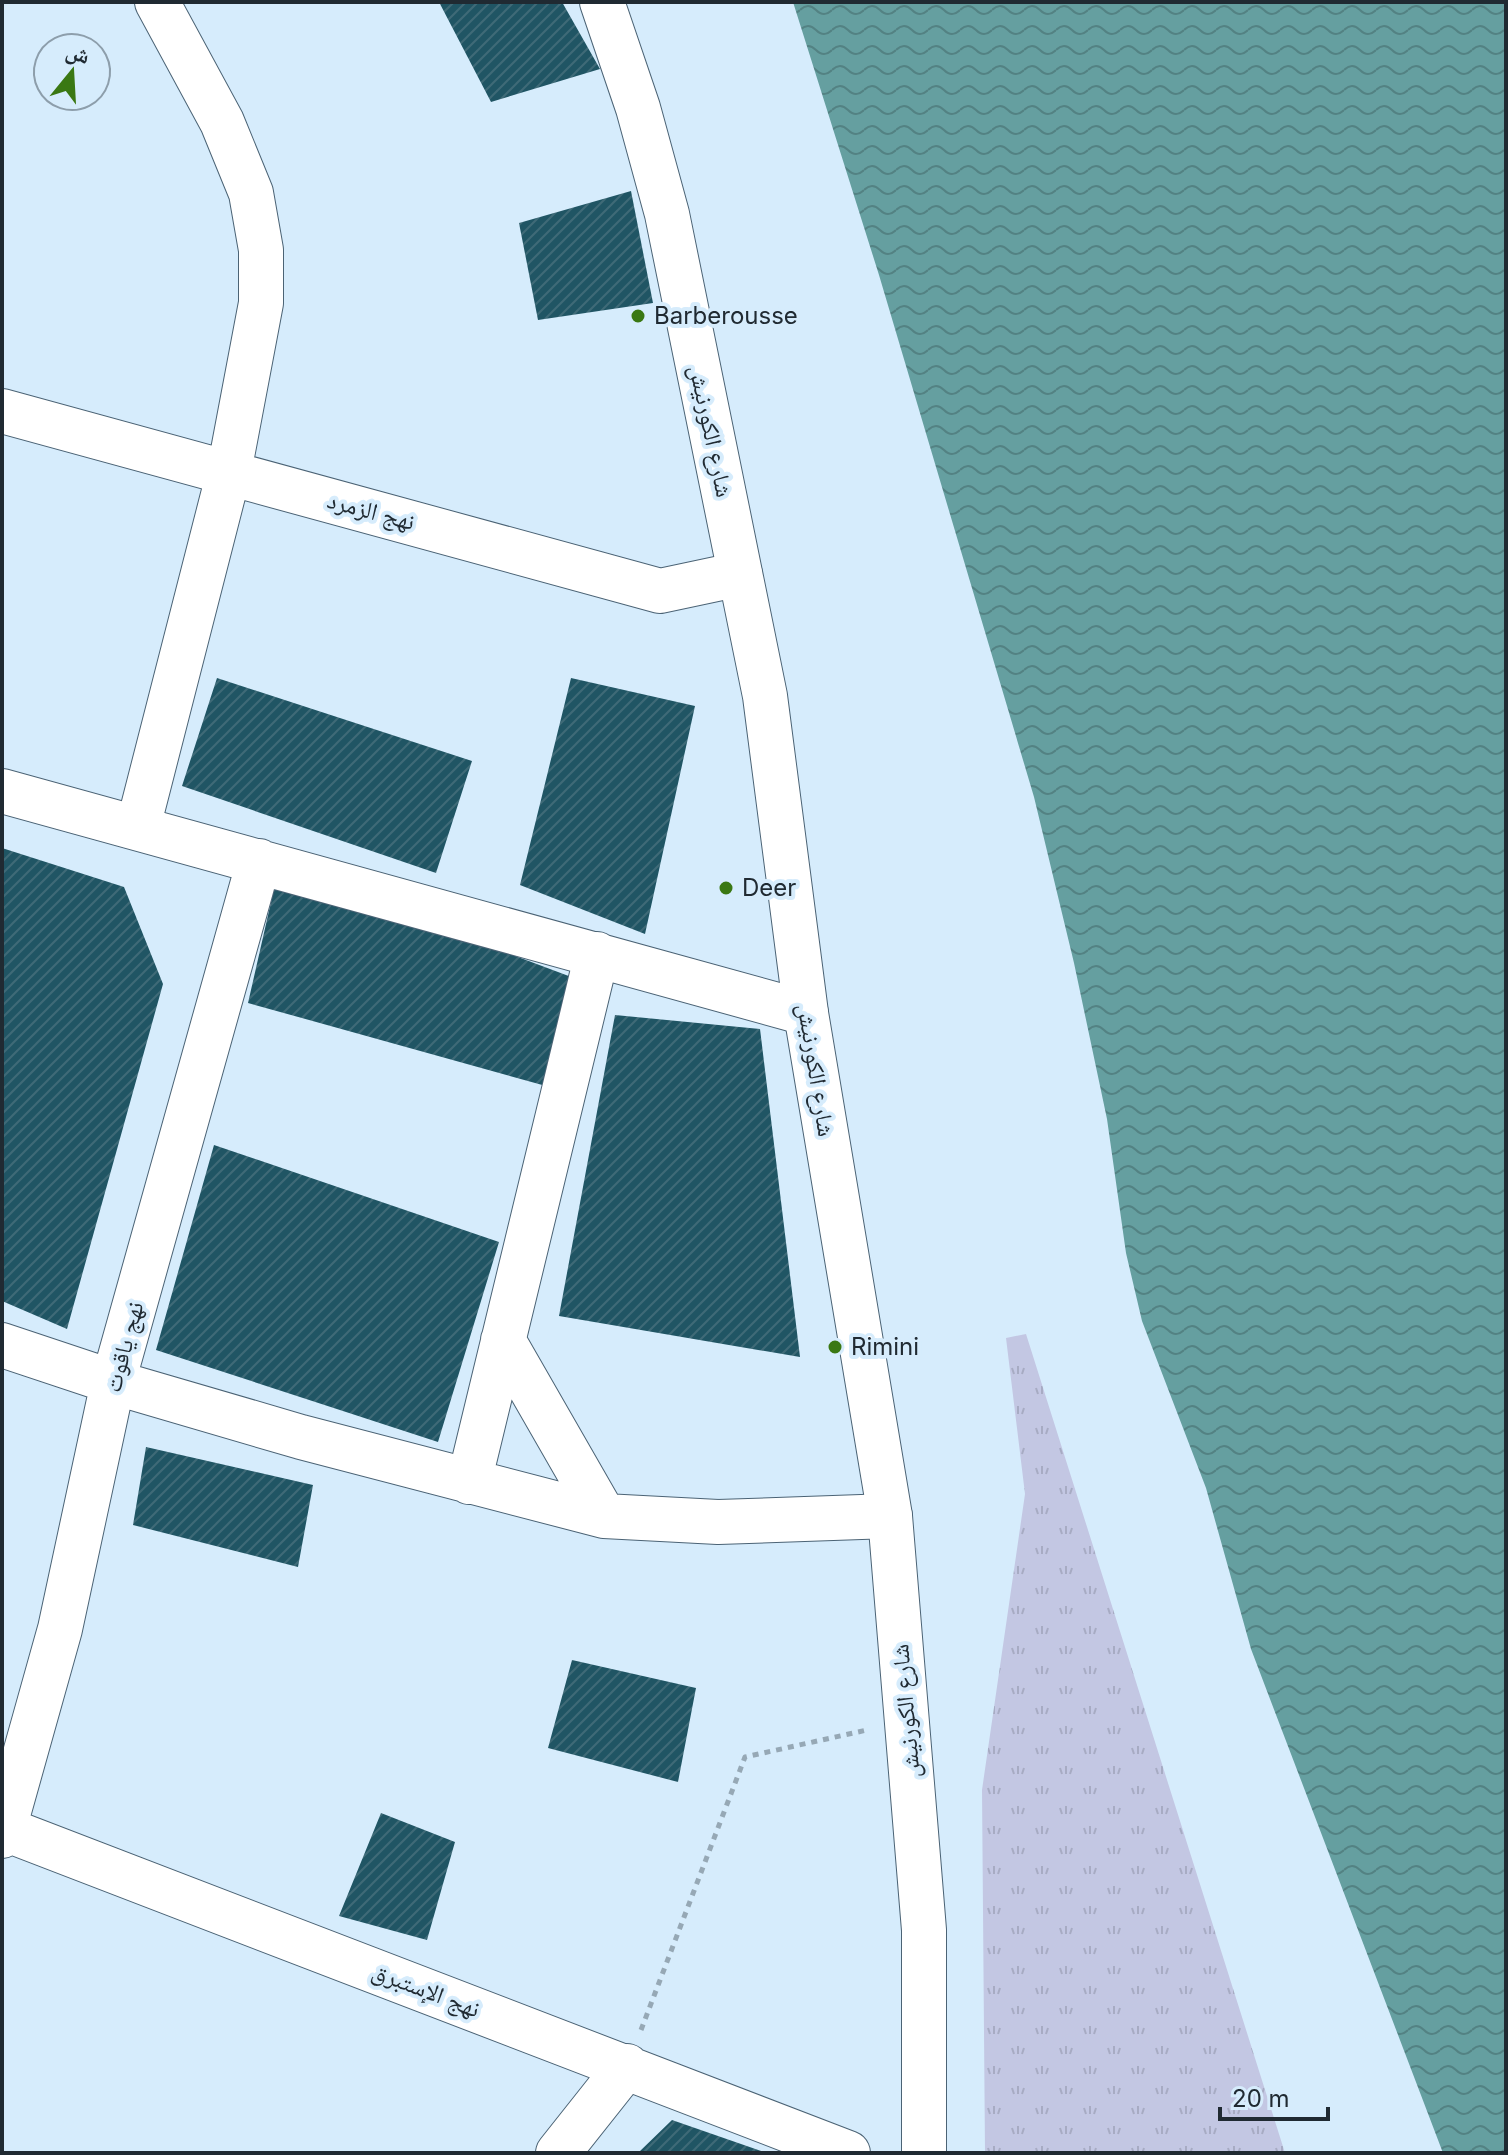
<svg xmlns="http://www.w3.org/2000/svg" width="1508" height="2155" font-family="Inter,'Noto Naskh Arabic',sans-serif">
<defs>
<pattern id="park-tufts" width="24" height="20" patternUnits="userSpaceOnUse" patternTransform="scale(2)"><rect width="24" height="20" fill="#c3c7e3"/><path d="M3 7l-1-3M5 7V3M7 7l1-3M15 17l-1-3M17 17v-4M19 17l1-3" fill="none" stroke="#a7abc3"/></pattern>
<pattern id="water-waves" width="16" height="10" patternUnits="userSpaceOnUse" patternTransform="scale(2)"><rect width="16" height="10" fill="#659fa0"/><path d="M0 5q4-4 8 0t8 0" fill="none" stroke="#538283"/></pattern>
<pattern id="building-hatch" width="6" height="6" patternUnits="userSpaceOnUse" patternTransform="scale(2)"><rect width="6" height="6" fill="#205564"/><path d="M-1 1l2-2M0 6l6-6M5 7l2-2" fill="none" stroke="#3f6a77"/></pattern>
</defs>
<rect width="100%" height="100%" fill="#d6ecfc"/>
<path fill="url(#park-tufts)" d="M1026,1334L1285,2153H985L982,1790L1025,1494L1006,1338Z"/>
<path fill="url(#water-waves)" d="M793,2H1506V2153H1443L1251,1649L1206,1488L1142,1321L1126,1253L1107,1119L1074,963L1034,797L879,275Z"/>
<path fill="url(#building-hatch)" d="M439,2H562L600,69L491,102Z
M631,191L653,303L538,320L519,223Z
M217,678L472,761L436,873L182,786Z
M571,678L695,706L645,934L520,885Z
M2,848L124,887L163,984L67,1329L2,1301Z
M279,867L590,984L564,1091L248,1003Z
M615,1015L760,1029L800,1357L559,1316Z
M214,1145L499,1242L438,1442L156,1350Z
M146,1447L313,1485L298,1567L133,1525Z
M572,1660L696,1688L678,1782L548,1748Z
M381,1813L455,1842L427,1940L339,1916Z
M672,2120L767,2153H638Z"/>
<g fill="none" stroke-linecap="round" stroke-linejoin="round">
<defs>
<path id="minor" d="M2,411L660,591L740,574
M2,791L806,1013
M138,827L229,472L261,303V250L251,193L222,122L157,2
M503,1340L604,1516
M2,1345L113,1382L301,1437L604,1516L718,1522L890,1516
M469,1482L597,954
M2,1828L848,2153
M2,1836L60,1629L113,1382L259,861
M558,2153L627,2066"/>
<path id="major" d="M602,2L638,108L667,214L765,696L806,1013L890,1516L924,1930V2153"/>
</defs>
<use href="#minor" stroke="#4b6375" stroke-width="46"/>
<use href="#major" stroke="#4b6375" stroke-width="46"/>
<path stroke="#96a8b5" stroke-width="5" stroke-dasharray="6 6" stroke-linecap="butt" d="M641,2030L745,1757L867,1730"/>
<use href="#minor" stroke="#fff" stroke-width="44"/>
<use href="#major" stroke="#fff" stroke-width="44"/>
</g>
<g fill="#3a7813" stroke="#d6ecfc" stroke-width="3">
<circle cx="638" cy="316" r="8"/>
<circle cx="726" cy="888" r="8"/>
<circle cx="835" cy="1347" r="8"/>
</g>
<g text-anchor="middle" stroke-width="8" stroke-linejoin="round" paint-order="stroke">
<g font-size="24" fill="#202a32" stroke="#d6ecfc" text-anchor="start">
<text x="654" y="324">Barberousse</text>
<text x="742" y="896">Deer</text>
<text x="851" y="1355">Rimini</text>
</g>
<g font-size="24" fill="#202a32" stroke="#d6ecfc">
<text transform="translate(711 431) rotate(78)" y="8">شارع الكورنيش</text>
<text transform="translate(371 511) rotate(15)" y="8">نهج الزمرد</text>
<text transform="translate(816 1070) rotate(81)" y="8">شارع الكورنيش</text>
<text transform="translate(124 1347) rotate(-75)" y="8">نهج ياقوت</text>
<text transform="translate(906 1711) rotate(-95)" y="8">شارع الكورنيش</text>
<text transform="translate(426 1990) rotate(21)" y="8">نهج الإستبرق</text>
</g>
</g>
<rect width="1508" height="2155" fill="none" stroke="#202a32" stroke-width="8"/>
<g transform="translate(72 72) rotate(18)"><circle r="38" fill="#d6ecfc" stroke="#8d9eab" stroke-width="2"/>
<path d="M0-6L14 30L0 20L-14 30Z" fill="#3a7813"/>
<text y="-12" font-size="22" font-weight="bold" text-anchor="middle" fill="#202a32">ش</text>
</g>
<path d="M1220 2107v12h108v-12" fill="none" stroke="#202a32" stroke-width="4"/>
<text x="1232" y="2107" font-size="24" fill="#202a32" stroke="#d6ecfc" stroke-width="6" paint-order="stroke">20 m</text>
</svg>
